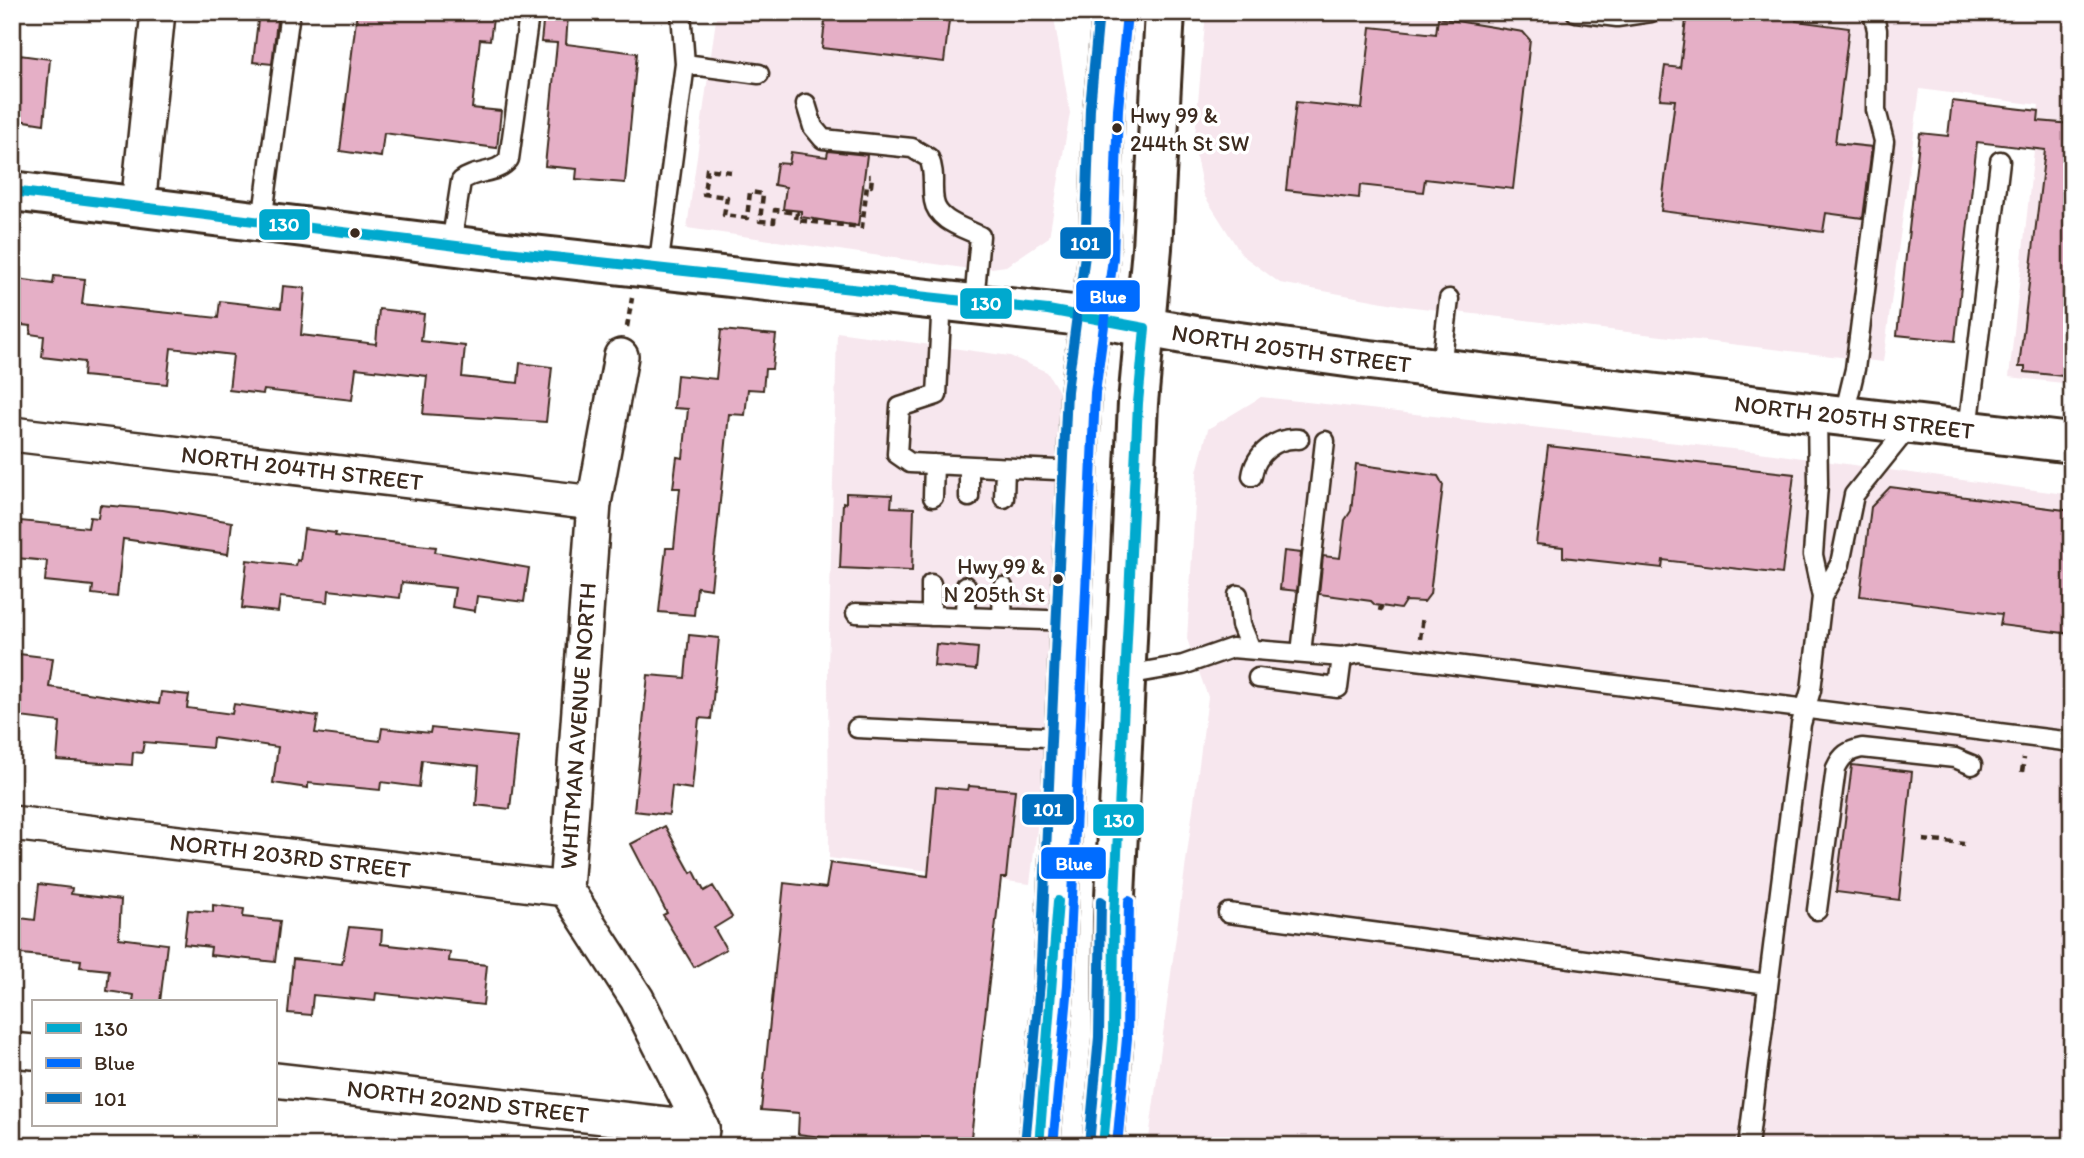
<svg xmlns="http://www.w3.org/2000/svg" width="2084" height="1158" font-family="Itim,sans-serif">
<rect width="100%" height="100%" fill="#fff"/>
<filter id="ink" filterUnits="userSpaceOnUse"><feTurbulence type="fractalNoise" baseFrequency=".0143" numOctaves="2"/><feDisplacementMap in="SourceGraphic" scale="14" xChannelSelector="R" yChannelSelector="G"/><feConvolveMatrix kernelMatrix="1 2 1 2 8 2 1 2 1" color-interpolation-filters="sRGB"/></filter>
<g filter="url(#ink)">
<path fill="#f7e7ee" d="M717,12H1053L1070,113L1049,237L1006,266L977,270L687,228Z
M1206,12H2072V384L2009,377L2039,105L1920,89L1883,362L1405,306L1280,283L1242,255L1204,195L1194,147Z
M837,332L1010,356L1047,372L1062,397L1051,717L1030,884L829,858L828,669Z
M1261,397L1759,452L2072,495V1146H1148L1208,697L1187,639L1197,472L1208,429Z"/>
<path fill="#e5afc6" stroke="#3b2a1e" stroke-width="2" d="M259,12H278L272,64L253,62Z
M357,12H494L490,40L480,39L472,108L501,111L497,148L384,133L381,157L340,151Z
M826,12H950L944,62L822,48Z
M1687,12H1797L1796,21L1849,28L1835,143L1872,147L1863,218L1826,213L1823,232L1661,211L1675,100L1660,99L1665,66L1680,68Z
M544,13L568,15L566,44L637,53L625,183L576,179L577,169L545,166L557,43L541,42Z
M1438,18L1523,32L1530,40L1513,189L1425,179L1423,192L1360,185L1359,198L1286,190L1296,102L1362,109L1371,27L1436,34Z
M12,54L50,59L44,124L12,119Z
M1952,101L2039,111L2038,121L2072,124V377L2025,372V367H2019L2045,150L1977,142L1955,341L1897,335L1920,133L1948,136Z
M828,151L867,155L858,226L801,217V211L783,209L786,187L774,185L777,163L789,164L791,152L827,157Z
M54,276L85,279L82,304L218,318L220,301L281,308L283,286L305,288L301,335L376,344L379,309L424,314L421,341L465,346L462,377L518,383L520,363L552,367L546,422L423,414L427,376L356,368L352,400L264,390L263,394L229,390L233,355L171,348L167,384L83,376L84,362L42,357L44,336L30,334L31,326L12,324L17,279L53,284Z
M721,330L776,335L772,369H765L763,390L748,389L745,415L729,414L711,589L697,587L694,615L659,612L666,548H674L680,488H673L677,457L683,458L688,409L674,408L677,375L716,379Z
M1548,446L1794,474L1782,574L1663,560L1662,568L1563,557V547L1536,544Z
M1356,464L1438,476L1443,485L1430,594L1424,602L1405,601L1400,609L1375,605L1371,601L1319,594L1323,556L1340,558L1345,520L1351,511Z
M1890,487L2072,511V634L2000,625L2002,614L1860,596L1871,507Z
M846,493L892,495L891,507L914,508L912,571L840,568L843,502L846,503Z
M100,505L163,510L232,522L228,554L123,539L117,597L92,594L93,586L45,581L47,561L17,558L21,521L88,528L90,517L98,518Z
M304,529L336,533L335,536L436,547L435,552L529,568L524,602L477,596L475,611L452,607L455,588L402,582L400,598L329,590L328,602L280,597L278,612L242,608L247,560L296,566L297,560L300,561Z
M1284,551L1301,553L1297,591L1280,589Z
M689,635L719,638L711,719L699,718L692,789L672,786L669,815L634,811L648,675L685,678Z
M936,644L978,648L976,670L934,666Z
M19,654L53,658L49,687L159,704L161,692L189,695L187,708L232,714L234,704L318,716L315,733L380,741L382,728L430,733L431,728L518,737L510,809L476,805L479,766L422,760L419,787L381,782L380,790L308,783V788L273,783L278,747L213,738L212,748L144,742L142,753L133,752L132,765L57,760L60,722L12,716Z
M1852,765L1912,772L1899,900L1836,892Z
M969,786L1015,790L1006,878H1001L970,1146H892L798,1134L799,1113L761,1110L784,883L826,888L830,863L928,876L936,787L968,790Z
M665,826L691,873L694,871L704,891L713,886L732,917L714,928L726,949L694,967L663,915L667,913L631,844Z
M39,884L72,888L71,894L121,900L119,938L167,944L160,1002H133L134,995L107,991L109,970L80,967L81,960L12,953V917L35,920Z
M213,905L244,909L243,917L280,921L275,962L210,955L211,947L184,944L188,910L213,912Z
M349,927L382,930L381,944L450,952L449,961L487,965L483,1005L376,993L375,1001L313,995L311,1015L288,1013L293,959L342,964Z"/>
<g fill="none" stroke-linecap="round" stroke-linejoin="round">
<defs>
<path id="service" d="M1576,12L1617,17L1651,12
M685,64L759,74
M806,104L813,127L823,139L912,148L929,158C936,175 931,184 934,201C937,221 965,228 980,236L974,303
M262,222L290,12
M451,245L461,181C476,169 497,175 509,159L528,22
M658,269L685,64L681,12
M942,299L937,395L900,407L897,454L910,463L1078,471
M1441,368L1449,299
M1844,415L1855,369L1884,141L1876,110L1877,30L1873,12
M1968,430L2000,161
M1252,476C1255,454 1276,437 1299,439
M933,497L934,464
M969,497V468
M1004,498L1005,469
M1238,595L1241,625L1250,647
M1822,597L1840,564L1854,495L1911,424
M856,613L1072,621
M931,616V584
M965,616L966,586
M1002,618L1003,587
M1301,653L1325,441
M1126,675L1183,665L1232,648L1342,657L1360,653L2072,742
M1258,678L1338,688L1342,657
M857,728L1067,738
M1817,910L1836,768C1842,755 1848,751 1862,748L1955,758L1972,765
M1228,913L1768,984
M1748,1146L1801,724L1811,690L1822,597L1813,555L1818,484L1817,412"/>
<g id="minor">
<path d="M138,206L158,12"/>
<path d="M621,356L594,503L566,889L637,999L702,1128L700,1146"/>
<path id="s1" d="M12,434L594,503"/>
<path id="s2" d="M12,823L566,889"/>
<path d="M12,1050L33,1052"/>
<path id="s3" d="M275,1080L702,1128"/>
</g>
<path id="tertiary" d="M12,191L497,251L1091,317"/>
<g id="primary">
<path id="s4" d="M1091,317L1195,336L1361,359L2072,443"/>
</g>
<path id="trunk" d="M1039,1146L1054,984L1081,392L1099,256L1104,108L1113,12
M1103,1146L1113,1038L1114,918L1138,403L1152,248L1165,12"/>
</defs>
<use href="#service" stroke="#3b2a1e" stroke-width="23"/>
<use href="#minor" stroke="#3b2a1e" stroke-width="38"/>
<use href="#tertiary" stroke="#3b2a1e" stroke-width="44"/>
<use href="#primary" stroke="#3b2a1e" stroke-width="44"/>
<use href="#trunk" stroke="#3b2a1e" stroke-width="44"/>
<path stroke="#3b2a1e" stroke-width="4.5" stroke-dasharray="7 5" stroke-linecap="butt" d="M731,172L707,169L704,194L727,197L724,215L747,218L750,192L763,194L760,221L774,222L775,210L797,213L796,220L862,227L867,185L871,186L872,176H869
M627,327L632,298
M1380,611L1381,606
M1420,639L1423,616
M2022,772L2024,758
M1923,840L1964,844"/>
<use href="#service" stroke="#fff" stroke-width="18"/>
<use href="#minor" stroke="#fff" stroke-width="33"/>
<use href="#tertiary" stroke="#fff" stroke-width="38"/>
<use href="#primary" stroke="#fff" stroke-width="38"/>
<use href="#trunk" stroke="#fff" stroke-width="38"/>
<defs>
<path id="bus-1" d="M12,191L497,251L1048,310L1145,328L1138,403L1114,918L1113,1038L1103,1146
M1039,1146L1058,901"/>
<path id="bus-2" d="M1053,1146L1068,985L1095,393L1113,258L1118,109L1127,13
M1117,1146L1127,1038L1129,901"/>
<path id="bus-3" d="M1025,1145L1040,983L1067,391L1085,255L1090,108L1099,12
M1089,1145L1099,1037L1101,901"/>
</defs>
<use href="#bus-1" stroke="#fff" stroke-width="16"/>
<use href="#bus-2" stroke="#fff" stroke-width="16"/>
<use href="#bus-3" stroke="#fff" stroke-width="16"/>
<use href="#bus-1" stroke="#00a9ce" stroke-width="10"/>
<use href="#bus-2" stroke="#006cff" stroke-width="10"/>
<use href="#bus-3" stroke="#0070c0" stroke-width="10"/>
</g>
</g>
<g fill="#3b2a1e" stroke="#fff" stroke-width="2.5">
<circle cx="1117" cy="128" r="6"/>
<circle cx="355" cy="233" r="6"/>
<circle cx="1058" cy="579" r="6"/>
</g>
<g text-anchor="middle" stroke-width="7" stroke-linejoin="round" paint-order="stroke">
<g font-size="22" fill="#3b2a1e" stroke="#fff" text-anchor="start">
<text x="1130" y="123">Hwy 99 &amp;<tspan x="1130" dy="28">244th St SW</tspan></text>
<text x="1045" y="574" text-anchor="end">Hwy 99 &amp;<tspan x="1045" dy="28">N 205th St</tspan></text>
</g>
<g font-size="24" fill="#3b2a1e" stroke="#fff">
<text dy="8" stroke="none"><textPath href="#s4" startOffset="203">NORTH 205TH STREET</textPath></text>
<text dy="8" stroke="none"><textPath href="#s4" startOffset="770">NORTH 205TH STREET</textPath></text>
<text dy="8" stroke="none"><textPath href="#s1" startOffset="292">NORTH 204TH STREET</textPath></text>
<text transform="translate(578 726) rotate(-86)" y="8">WHITMAN AVENUE NORTH</text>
<text dy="8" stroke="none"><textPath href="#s2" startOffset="280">NORTH 203RD STREET</textPath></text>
<text dy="8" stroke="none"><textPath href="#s3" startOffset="194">NORTH 202ND STREET</textPath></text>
</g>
</g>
<g stroke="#fff" stroke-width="2.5">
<rect x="258" y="208" width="53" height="33" rx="7" fill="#00a9ce"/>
<rect x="1059" y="226" width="53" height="34" rx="7" fill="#0070c0"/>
<rect x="1075" y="279" width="66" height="34" rx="7" fill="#006cff"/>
<rect x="959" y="287" width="54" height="33" rx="7" fill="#00a9ce"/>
<rect x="1021" y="793" width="54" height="33" rx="7" fill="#0070c0"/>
<rect x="1092" y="803" width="53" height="34" rx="7" fill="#00a9ce"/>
<rect x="1040" y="846" width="67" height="34" rx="7" fill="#006cff"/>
</g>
<g font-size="19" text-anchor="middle" font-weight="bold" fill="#fff">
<text x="284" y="231">130</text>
<text x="1085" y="250">101</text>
<text x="1108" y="303">Blue</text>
<text x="986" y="310">130</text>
<text x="1048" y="816">101</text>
<text x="1119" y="827">130</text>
<text x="1074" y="870">Blue</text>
</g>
<rect width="2084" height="1158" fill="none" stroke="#fff" stroke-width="42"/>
<rect x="21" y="21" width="2042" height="1116" fill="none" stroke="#3b2a1e" stroke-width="2.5" filter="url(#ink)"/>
<rect x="32" y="1000" width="245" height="126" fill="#ffffff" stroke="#b1aaa5" stroke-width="2"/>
<rect x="46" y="1023" width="35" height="10" fill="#00a9ce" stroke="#b1aaa5" stroke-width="2"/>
<text x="94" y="1036" font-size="21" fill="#3b2a1e">130</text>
<rect x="46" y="1058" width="35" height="10" fill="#006cff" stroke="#b1aaa5" stroke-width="2"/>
<text x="94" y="1070" font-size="21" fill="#3b2a1e">Blue</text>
<rect x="46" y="1093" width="35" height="10" fill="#0070c0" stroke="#b1aaa5" stroke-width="2"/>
<text x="94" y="1106" font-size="21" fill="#3b2a1e">101</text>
</svg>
